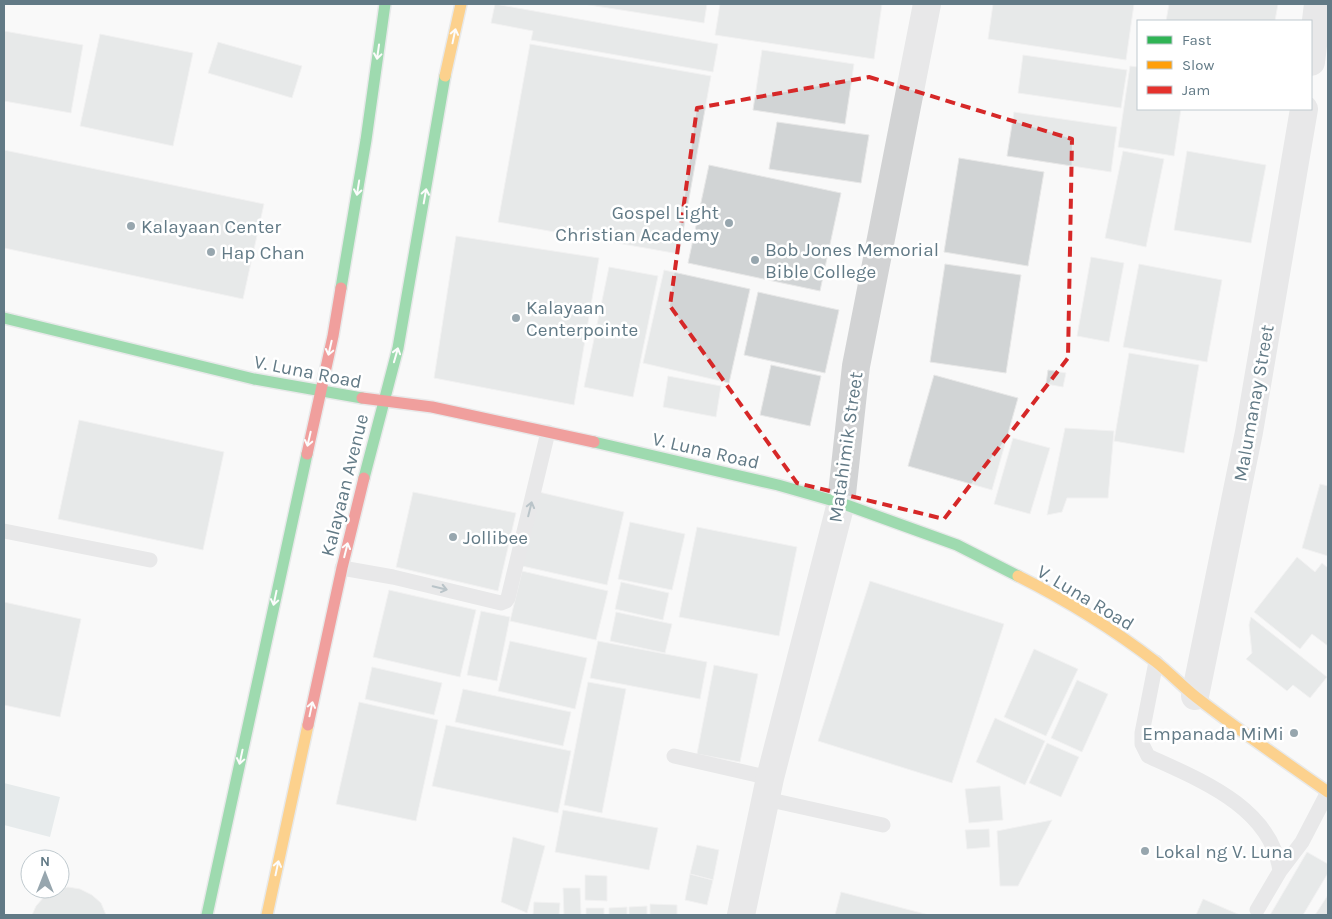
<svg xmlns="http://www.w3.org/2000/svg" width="1332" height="919" font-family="Karla,sans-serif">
<rect width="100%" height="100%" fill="#f9f9f9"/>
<path fill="#d0dadc" d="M4,783L60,797L50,837L4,825Z"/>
<path fill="#d1d4d5" stroke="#e8e8e8" d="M495,4L718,44L713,72L531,40L533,31L491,23Z
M583,4H707L704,23Z
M720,4H882L874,59L715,35Z
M993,4H1134L1126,60L988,39Z
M1169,4H1278L1275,21H1166Z
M4,31L83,45L71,113L4,101Z
M100,34L193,53L173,146L80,126Z
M218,42L302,66L292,98L208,73Z
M530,44L711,76L679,254L498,222Z
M762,50L854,64L845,124L753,110Z
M1023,55L1127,70L1121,108L1018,93Z
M1130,66L1138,67V109H1181L1174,156L1118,147Z
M1014,112L1117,127L1111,172L1007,156Z
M777,122L869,135L861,183L769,169Z
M4,150L264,204L243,299L4,248Z
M1123,151L1164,159L1146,247L1105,238Z
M1187,151L1266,165L1251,243L1174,230Z
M959,158L1044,172L1028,266L944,252Z
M709,165L841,193L820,291L688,263Z
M456,236L599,258L574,405L434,378Z
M1091,257L1124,263L1109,342L1077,336Z
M945,264L1021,275L1006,373L930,362Z
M1139,264L1222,280L1207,362L1123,347Z
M609,267L658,276L633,397L584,387Z
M664,270L750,289L729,383L643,363Z
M758,292L839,310L825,373L744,355Z
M1129,353L1199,365L1184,453L1114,441Z
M771,365L821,376L810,426L760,415Z
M1048,370L1066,373L1063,387L1046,384Z
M934,375L1018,398L992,490L908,466Z
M668,376L721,386L716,417L663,407Z
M79,420L224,452L203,550L58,519Z
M1065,428L1114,431L1108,498H1067L1062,512L1047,515Z
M1013,438L1050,448L1030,514L994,504Z
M1320,484L1328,486V556L1302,548Z
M413,492L516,513L498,591L396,567Z
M539,492L624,512L607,585L522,566Z
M630,522L685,534L672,590L618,579Z
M697,527L797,547L779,636L679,617Z
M1297,557L1315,572L1322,563L1328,568V646L1312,634L1300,649L1254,612Z
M522,571L608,591L596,640L510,621Z
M870,581L1004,624L952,783L818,741Z
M621,582L669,593L663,620L615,609Z
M389,590L476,610L460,677L373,657Z
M4,602L81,619L60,717L4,705Z
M481,611L510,617L497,681L467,675Z
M616,612L672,624L665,653L610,641Z
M1251,617L1327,677L1310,698L1293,685L1287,691L1246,659L1252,653L1249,625Z
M510,641L587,658L575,709L498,691Z
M598,641L707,662L700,699L590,678Z
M1034,649L1078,669L1046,736L1004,717Z
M714,665L758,674L740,762L697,754Z
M372,667L442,683L434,715L365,699Z
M1077,680L1108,694L1082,752L1051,738Z
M588,682L626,689L602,813L564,805Z
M463,689L571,712L563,746L455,722Z
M359,702L438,720L416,821L336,804Z
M995,718L1045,741L1025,785L976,762Z
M446,725L571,751L558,813L432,786Z
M1047,743L1079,757L1061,797L1029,783Z
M1000,786L1003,820L969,823L965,789Z
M563,810L658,828L649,870L555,852Z
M1052,820L1018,886H1000L997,831Z
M989,829L990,847L967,849L965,830Z
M513,837L545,846L527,913L501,902Z
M697,845L719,850L713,880L690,874Z
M1307,852L1328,864V873L1303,915H1270Z
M690,874L713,880L707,905L685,900Z
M585,875L607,876V901L585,900Z
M68,887L80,889L92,895L101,903L106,915H32L36,906L44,897L56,890Z
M563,888H580L581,915H564Z
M841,892L929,915H835Z
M1328,895V915H1315Z
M1203,899L1240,915H1196Z
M534,902L560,903L559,915H533Z
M650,904L677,905V915H650Z
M647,906V915H629V907Z
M627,907V915H609V908Z
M586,908H604V915H586Z"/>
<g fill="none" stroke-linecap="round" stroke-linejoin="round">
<defs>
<path id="fast" d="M341,288L366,140L385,4
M4,318L254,379L362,398
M594,442L778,485L841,503L957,545L1018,576
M364,478L398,348L445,76
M207,915L307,454"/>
<path id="slow" d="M445,76L461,4
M1018,576C1066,600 1113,629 1156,662C1170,673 1182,686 1196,697C1238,730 1284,761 1328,792
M267,915L308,725"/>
<path id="jam" d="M362,398L432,407L594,442
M307,454L333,336L341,288
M308,725L342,568L364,478"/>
</defs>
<use href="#fast" stroke="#d3d6d7" stroke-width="14"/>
<use href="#slow" stroke="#d3d6d7" stroke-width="14"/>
<use href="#jam" stroke="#d3d6d7" stroke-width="14"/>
<path stroke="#d2d3d4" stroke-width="15" d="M4,531L150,560
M342,568L393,577L501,603L506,601L508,598L548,432
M1156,662L1142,733V744L1148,756C1200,780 1271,807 1280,871
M674,756L770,778
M766,799L883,825
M1257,910L1280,871L1302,842L1328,792"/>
<path stroke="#d2d3d4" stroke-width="28" d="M1311,62L1318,4
M1195,696L1249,432L1304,109
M741,915L770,778L841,503L856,366L927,4"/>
<use href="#fast" stroke="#30b455" stroke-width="11"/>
<use href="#slow" stroke="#ff9f0a" stroke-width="11"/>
<use href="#jam" stroke="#e5322d" stroke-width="11"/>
</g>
<defs><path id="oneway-shaft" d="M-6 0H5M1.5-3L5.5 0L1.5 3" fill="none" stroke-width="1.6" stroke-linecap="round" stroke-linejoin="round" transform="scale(1.25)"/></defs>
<g stroke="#fff">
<use href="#oneway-shaft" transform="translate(454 36) rotate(-78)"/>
<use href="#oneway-shaft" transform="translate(378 52) rotate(98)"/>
<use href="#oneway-shaft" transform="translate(358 188) rotate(99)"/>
<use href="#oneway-shaft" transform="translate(425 196) rotate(-80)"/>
<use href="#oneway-shaft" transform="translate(330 348) rotate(103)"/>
<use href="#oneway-shaft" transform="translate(396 355) rotate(-74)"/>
<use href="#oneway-shaft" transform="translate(309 439) rotate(103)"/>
<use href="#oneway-shaft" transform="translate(346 550) rotate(-76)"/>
<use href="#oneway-shaft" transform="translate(275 598) rotate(102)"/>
<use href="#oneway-shaft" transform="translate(311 709) rotate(-78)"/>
<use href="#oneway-shaft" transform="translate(241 757) rotate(102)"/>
<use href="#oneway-shaft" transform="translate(277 868) rotate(-78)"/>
</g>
<g stroke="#6d838e">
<use href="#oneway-shaft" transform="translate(530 509) rotate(-76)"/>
<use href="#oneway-shaft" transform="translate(440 588) rotate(13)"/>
</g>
<path d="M0 0H1332V919H0ZM869,77L1072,139L1068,358L944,519L797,483L670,306L697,108Z" fill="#f9f9f9" fill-opacity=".55" fill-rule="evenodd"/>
<path fill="none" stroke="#d62828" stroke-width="4" stroke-dasharray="10 6" stroke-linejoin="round" d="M869,77L1072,139L1068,358L944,519L797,483L670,306L697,108Z"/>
<g fill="#97a6ae" stroke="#fff" stroke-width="2">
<circle cx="729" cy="223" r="5"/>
<circle cx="131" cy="226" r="5"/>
<circle cx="211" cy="252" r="5"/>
<circle cx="755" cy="260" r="5"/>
<circle cx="516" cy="318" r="5"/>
<circle cx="453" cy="537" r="5"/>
<circle cx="1294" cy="733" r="5"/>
<circle cx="1145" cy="851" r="5"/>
</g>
<g text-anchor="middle" stroke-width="5" stroke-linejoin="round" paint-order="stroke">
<g font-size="19" fill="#627a86" stroke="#fff" text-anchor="start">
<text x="719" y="219" text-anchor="end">Gospel Light<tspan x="719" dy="22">Christian Academy</tspan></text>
<text x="141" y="233">Kalayaan Center</text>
<text x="765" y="256">Bob Jones Memorial<tspan x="765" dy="22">Bible College</tspan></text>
<text x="221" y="259">Hap Chan</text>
<text x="526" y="314">Kalayaan<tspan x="526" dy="22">Centerpointe</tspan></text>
<text x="463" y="544">Jollibee</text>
<text x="1284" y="740" text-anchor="end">Empanada MiMi</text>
<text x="1155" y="858">Lokal ng V. Luna</text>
</g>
<g font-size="19" fill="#627a86" stroke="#fff">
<text transform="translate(308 371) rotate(11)" y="7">V. Luna Road</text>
<text transform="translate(1253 403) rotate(-80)" y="7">Malumanay Street</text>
<text transform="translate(845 447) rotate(-82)" y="7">Matahimik Street</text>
<text transform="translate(706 450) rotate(13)" y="7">V. Luna Road</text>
<text transform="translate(344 485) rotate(-76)" y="7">Kalayaan Avenue</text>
<text transform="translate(1086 597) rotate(31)" y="7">V. Luna Road</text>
</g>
</g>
<rect width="1332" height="919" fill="none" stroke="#627a86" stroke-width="10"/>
<rect x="1137" y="20" width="175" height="90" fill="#ffffff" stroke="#c0cacf"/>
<rect x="1147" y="36" width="25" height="8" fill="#30b455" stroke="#c0cacf"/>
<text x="1182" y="45" font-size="15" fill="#627a86">Fast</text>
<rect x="1147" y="61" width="25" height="8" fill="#ff9f0a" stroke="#c0cacf"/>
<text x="1182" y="70" font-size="15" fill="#627a86">Slow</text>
<rect x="1147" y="86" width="25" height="8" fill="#e5322d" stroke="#c0cacf"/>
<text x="1182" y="95" font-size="15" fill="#627a86">Jam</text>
<g transform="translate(45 874)"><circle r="24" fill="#ffffff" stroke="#c0cacf"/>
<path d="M0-4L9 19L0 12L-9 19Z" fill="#97a6ae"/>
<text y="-8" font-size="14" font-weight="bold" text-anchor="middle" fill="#627a86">N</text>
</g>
</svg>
